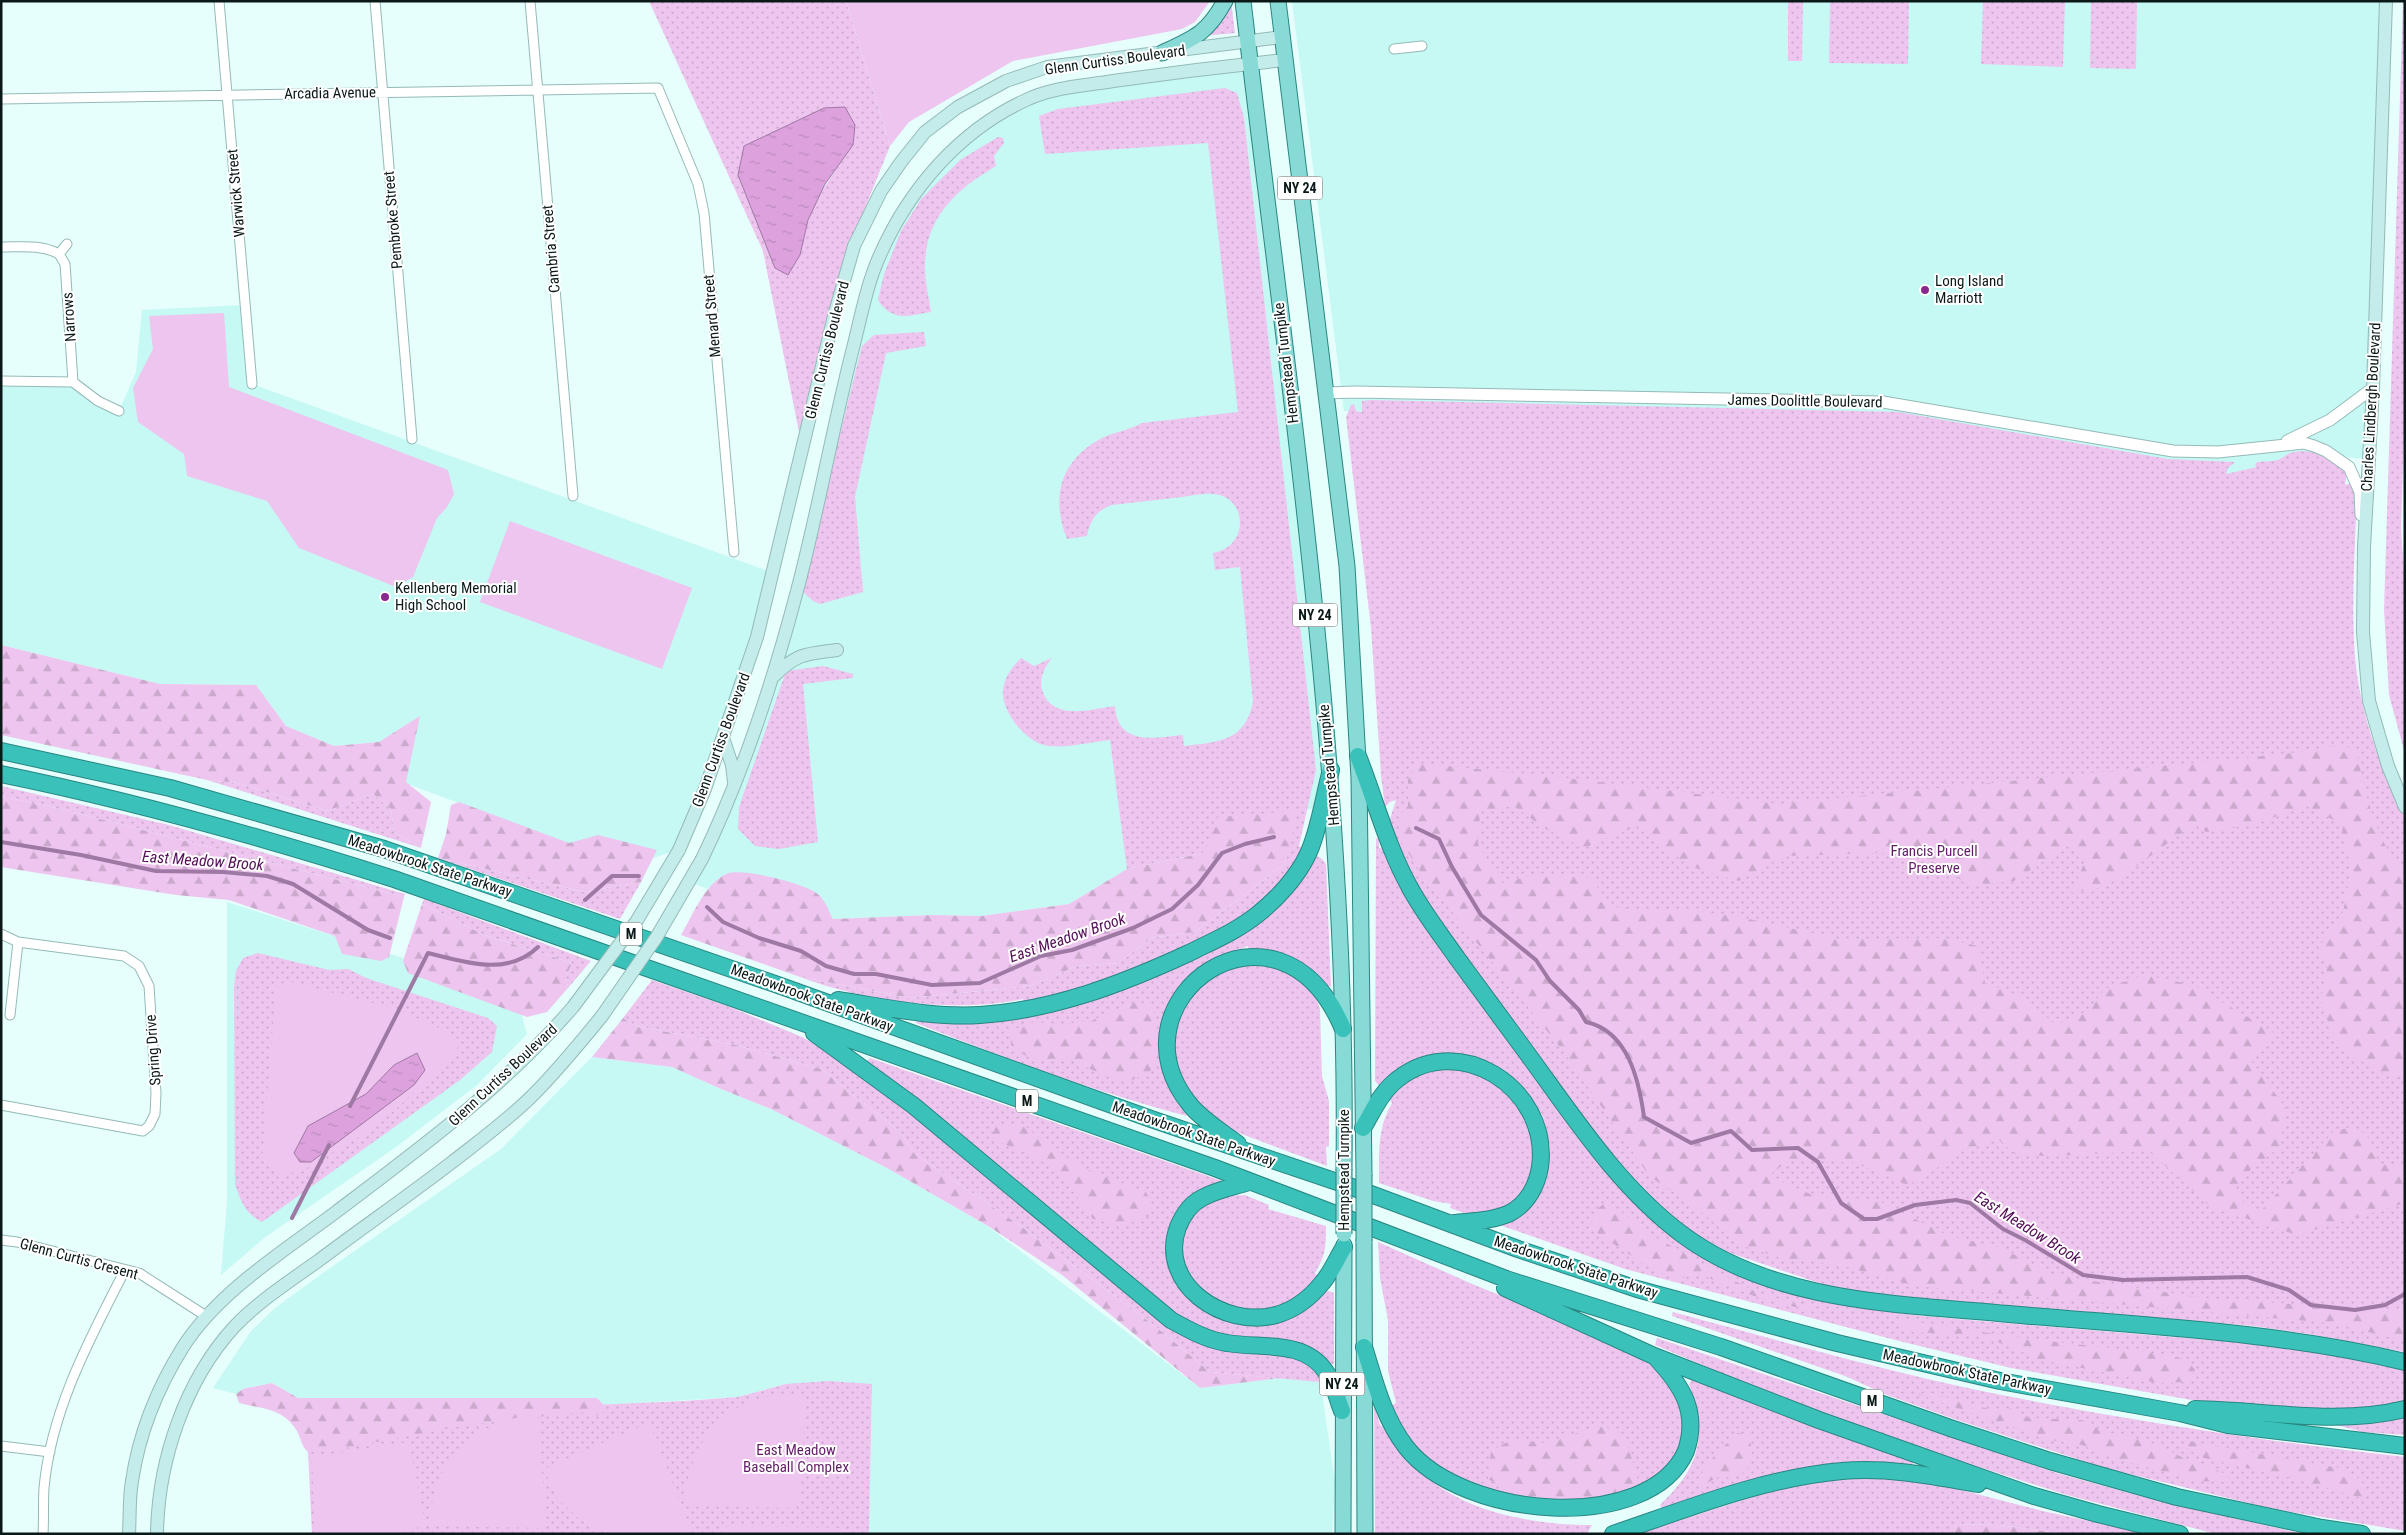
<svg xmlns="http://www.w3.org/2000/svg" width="2406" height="1535" font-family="'Roboto Condensed',sans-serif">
<defs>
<pattern id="grass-dots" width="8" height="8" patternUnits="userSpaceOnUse" patternTransform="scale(1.25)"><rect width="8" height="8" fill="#eec5ef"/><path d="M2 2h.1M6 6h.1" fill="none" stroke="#cba9cc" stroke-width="1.8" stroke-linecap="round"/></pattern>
<pattern id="forest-firs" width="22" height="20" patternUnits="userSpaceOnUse" patternTransform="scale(1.25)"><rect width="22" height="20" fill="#eec5ef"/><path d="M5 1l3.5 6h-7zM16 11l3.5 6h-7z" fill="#cba9cc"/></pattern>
<pattern id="water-ripples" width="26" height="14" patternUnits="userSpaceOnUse" patternTransform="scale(1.25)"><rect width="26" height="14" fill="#dda2de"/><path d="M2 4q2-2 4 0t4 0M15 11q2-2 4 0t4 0" fill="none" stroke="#bc8bbe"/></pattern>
</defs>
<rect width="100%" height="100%" fill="#e6fefc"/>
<path fill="#c6f8f4" d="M1292,1H2385L2366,459L2314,454L2218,476L1909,421L1344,411Z
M1254,66L1325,753L1319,806L1127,869L1069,904L981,916L932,915L833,919L820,895L726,874L708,889L692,883L764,705L880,261L907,207L962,143L1021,104L1050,93Z
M245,305L252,384L774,573L762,620L677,850L629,866L397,780L419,717L379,742L334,746L286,726L256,685L160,684L1,645V381L73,382L119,411L136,372L142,310Z
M227,902L516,994L527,1034L477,1085L396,1147L264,1238L221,1275L227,1202Z
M592,1057L672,1067L721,1089L771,1109L887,1168L986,1225L1200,1388L1279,1378L1319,1382L1321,1386L1335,1483L1332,1534H869L872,1384H786L738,1397L604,1405L597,1398H298L272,1383L243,1389L236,1394L213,1388L251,1331L275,1308L323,1273L501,1149Z"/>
<path fill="url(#grass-dots)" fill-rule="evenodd" d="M649,1H846L890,146L855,233L802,447L763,251ZM824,108L853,145C836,169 820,191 809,218C800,239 803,253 788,275Z
M1231,1L1235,33L1203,36Z
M1788,1H1803L1802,61H1788Z
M1830,1H1909L1908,64L1829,63Z
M1983,1H2065L2063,67L1981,64Z
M2091,1H2137L2136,69L2090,68Z
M2403,1H2405V396L2401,528L2405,590V754L2389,695L2384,610Z
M1225,88L1237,93L1244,118L1316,770L1299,846L1304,849L1269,898L1236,924L1119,978L1024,1004L1023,999C958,1014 862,1001 800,977L909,998L1030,986L1077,966L1119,963L1151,938L1195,932L1285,864L1297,811L1203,853L1127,869L1110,740C1091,742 1068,748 1049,746C1028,745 1001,712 1003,691C1004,678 1012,667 1021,658L1034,666L1052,658C1044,668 1039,678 1042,690C1052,722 1091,709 1115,706C1117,746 1154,738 1183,735L1184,746C1218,742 1245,742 1253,702L1240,567L1215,570L1213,553C1250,547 1248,496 1213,494C1203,493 1191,496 1182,497C1159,500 1135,502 1112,505C1097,510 1090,520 1087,536L1067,539C1050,496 1061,460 1102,438C1115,432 1129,430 1142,423L1238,412L1208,143L1045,154L1039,116L1058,109Z
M998,137L1003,138L1004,143L994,156L996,166C956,190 925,217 925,267C925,282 929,298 931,312C908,316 892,322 878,300L884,274L901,231L921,199L960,160Z
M924,332L926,346L886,353L855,497L863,592L820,604L813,601L801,590L862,346L874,335Z
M1371,400L1898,412L2168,459L2235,462L2228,468L2226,474L2257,467L2255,465L2257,462C2264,461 2274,462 2280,459C2284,457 2287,454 2290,453C2314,447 2331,458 2347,473L2345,485L2352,483L2357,496C2355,544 2352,592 2354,640C2356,703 2378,763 2405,818V1352L2309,1334L2254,1326L1873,1294L1825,1285L1730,1253L1688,1230L1653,1202L1621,1167L1590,1128L1416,888L1389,822L1396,800L1390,802L1385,807L1381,775L1371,628L1346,417L1351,405L1354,404L1356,411L1362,412V401Z
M823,666L853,674V678L803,684L818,842L779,849L755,846L738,829L739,807L786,671Z
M207,780L238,783L327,811L373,794L391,809L394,832L421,848Z
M1,786L169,825L405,894L404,897L65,810L1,796Z
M1379,838V848L1388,849L1650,1215L1781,1289L1852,1307L1922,1316L2280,1346L2341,1356L2405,1371V1402L2396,1405H2375V1408H2276L2197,1401L2011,1368L1903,1342L1625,1269L1497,1224L1520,1218L1537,1200L1547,1178L1550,1147L1543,1117L1527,1091L1506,1071L1485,1061L1459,1055L1382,1089L1375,1081L1376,839Z
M1314,855L1321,858L1326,864L1331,987C1319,982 1313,972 1303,964C1289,954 1267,953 1250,951L1248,946L1216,959L1192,976L1164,1066L1174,1098L1187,1116C1095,1092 1005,1058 916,1023L917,1019L962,1021L1211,951Z
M438,858L585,892L641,882L620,919Z
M424,899L591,961L568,988L566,977L572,963L484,935L422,904Z
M258,953L329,970L348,969L366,978L488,1018L497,1026L492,1052L460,1080L262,1222C245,1213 241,1202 235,1184L234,987L236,971L243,958Z
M1256,962L1293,973L1316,997L1320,1009L1322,1076L1329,1101V1146L1326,1147L1327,1166L1231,1130L1192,1100L1178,1073L1174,1042L1181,1011L1197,987L1224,967Z
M652,980L730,1007L802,1037L842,1060L892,1096L1173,1328L1292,1354L1321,1374L1319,1382L1210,1372L1155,1326L1025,1229L915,1154L900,1132L821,1069L736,1045L636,1026L623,1018Z
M870,1058L1222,1181L1221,1186L1206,1189L1169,1258L1236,1321L1325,1290L1334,1293V1363L1332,1365L1327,1361L1206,1333L1182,1320L866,1062Z
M1454,1066L1499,1082L1533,1127V1178L1519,1200L1498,1214L1470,1215L1450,1208L1451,1204L1433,1201L1379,1183C1379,1154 1377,1128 1392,1103L1389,1098L1418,1074Z
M1245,1195L1269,1205L1268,1209L1326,1226C1326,1247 1326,1255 1315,1273L1319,1278L1304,1295L1279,1309L1254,1313L1207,1297L1189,1277L1180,1253L1185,1227L1199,1206L1219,1196Z
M1378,1242L1470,1283L1627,1348L1657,1369L1678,1398L1684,1428L1679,1455L1641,1498L1488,1495L1431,1461L1408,1439L1389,1407L1396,1403L1388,1371V1320L1380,1278Z
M1673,1312C1774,1339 1874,1368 1977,1390C2118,1419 2261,1441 2405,1457V1531L2269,1508L2105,1468L1957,1420L1887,1395L1845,1376L1672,1316Z
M1657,1338L2060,1474L2162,1502L2304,1534H2216L2067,1495L1951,1458L1776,1396L1655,1345Z
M1692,1379L1913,1460L1912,1467L1884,1463L1663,1510L1660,1505C1701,1465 1707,1438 1689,1384Z
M828,1381L872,1384L869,1534H312L308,1452L315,1417L684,1401L738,1397L786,1384Z
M1374,1405L1380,1425C1391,1432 1396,1444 1403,1454C1410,1463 1420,1471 1428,1478C1470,1514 1539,1525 1592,1525L1587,1534H1375Z
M2405,1418V1435L2363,1432L2336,1425L2366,1424Z
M1878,1477L1930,1482L2047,1512L2150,1534H2066L1999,1525L1956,1524L1953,1534H1637L1771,1491L1826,1481Z"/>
<path fill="url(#forest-firs)" d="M1,645L160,684L256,685L286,726L334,746L379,742L420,716L406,782L431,802L421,848L394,832L391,809L373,794L327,811L238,783L207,780L1,735Z
M2331,746L2356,748C2365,793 2375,839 2405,875V1081L2380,1072L2335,1045L2321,999L2328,964L2319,948L2343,912L2351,871L2341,824L2307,806L2251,825L2206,832L2194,824L2123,876L2103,887L2072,893L2087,856L2066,846L2014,881L1968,886L1944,866L1911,852L1783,856L1739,881L1689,866L1637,826L1584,848L1544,828L1514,806L1480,811L1478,844L1502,883L1540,874L1590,877L1612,907L1648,911L1686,910L1735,916L1839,939L1943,938L1978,946L1985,983L2023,997L2056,1025L2087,1011L2105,989L2144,975L2194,985L2274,1033L2251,1061L2286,1108L2280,1147L2252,1168L2236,1186L2239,1200L2260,1212L2333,1132L2351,1127L2366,1134L2380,1164L2405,1166V1203L2297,1235L2211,1207L2149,1151L2053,1156L2016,1155L1999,1140L1959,1151L1925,1177L1907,1185L1856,1163L1791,1159L1768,1176L1815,1196L1877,1200L1947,1235L2002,1248L2053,1275L2204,1298L2405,1312V1341L2331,1323L1915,1286L1836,1264L1784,1259L1740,1245L1691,1203L1650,1177L1563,1051L1419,870L1401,841L1399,816L1408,806V780L1417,763L1550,776L1779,804L2302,752Z
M1,796L65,810L404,897L389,957L381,961L342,954L335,936L229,900L176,895L1,867Z
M459,802L569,843L598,835L657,850L641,882L585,892L438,858L446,834L451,805Z
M1298,811L1285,864L1195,932L1151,938L1119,963L1077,966L1030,986L909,998L800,977L681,935C693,915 704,885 726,874C740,867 810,884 820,896C826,902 829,912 833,919L932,915L981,916L1069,904L1127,869L1203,853L1218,817Z
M422,904L484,935L572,963L566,977L568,988L547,1012L527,1017L408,973L403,961Z
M1133,1002L1152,1004L1160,1046L1150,1072L1128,1082L1108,1077L1066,1058L1044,1060L1026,1056L1011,1045L1010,1031L1033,1022L1061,1024L1091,1021Z
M623,1018L636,1026L736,1045L821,1069L900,1132L915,1154L1025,1229L1155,1326L1210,1372L1279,1378L1200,1388L1062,1275L988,1226L887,1168L771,1109L721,1089L672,1067L592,1057Z
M997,1124L1026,1127L1050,1147L1085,1169L1146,1192L1152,1205L1148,1216L1122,1226L1093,1219L1069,1186L1041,1160L991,1138Z
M1607,1201L1650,1234L1706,1266L1762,1295L1807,1305L1813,1311L1764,1300L1699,1274L1678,1279L1651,1269L1596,1232L1592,1224L1594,1212Z
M1896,1319L2015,1337L2161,1354L2187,1360L2195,1370L2187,1382L2158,1383L2041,1360L1998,1342L1971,1335L1911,1332Z
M272,1383L298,1398H597L604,1405L603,1414L594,1416L581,1412L466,1425L329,1451L308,1452C301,1446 301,1438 297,1431C283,1408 263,1409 239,1403L236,1394L243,1389Z
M1931,1393L1989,1409L2010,1408L2030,1418L2082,1420L2102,1431L2145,1440L2184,1458L2229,1475L2227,1482L2195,1481L2111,1457L2082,1445L2049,1440L1918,1394Z
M1603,1425L1626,1439L1638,1480L1616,1500L1570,1503L1522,1498L1488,1479L1491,1451L1513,1439L1545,1443Z
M1737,1433L1748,1434C1754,1452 1756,1473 1731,1477C1726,1478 1720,1476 1716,1478C1708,1482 1707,1485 1698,1484L1705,1466Z
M2189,1441L2339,1468L2357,1477L2369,1491L2364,1499L2311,1483L2200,1457L2184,1446Z
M1956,1524L1999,1525L2066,1534H1953Z"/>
<path fill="#eec5ef" d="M846,1H1210L1195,22L1182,29L1013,61L909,122L890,146Z
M224,313L229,387L448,470L454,494L447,507L437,518L413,577L396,587L299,548L267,501L187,476L184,454L138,422L133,388L153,349L149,316Z
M510,521L692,588L662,669L480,602Z
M287,981L397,1009L453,1035L459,1046L448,1061L376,1127L302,1171L278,1175L262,1160L276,987Z
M806,1396L799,1500L796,1506L790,1508L684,1506C686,1457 715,1405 768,1397C780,1395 794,1396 806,1396Z
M538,1414L546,1522L544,1528L430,1526C431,1516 431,1505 434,1495C447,1444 489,1419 538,1414Z
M643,1425H649L652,1430L691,1530L683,1534H608L601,1531L580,1520L557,1498L544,1469Z
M409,1442L425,1523L423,1526L396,1534H315L312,1458L317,1456Z
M728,1526L844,1528V1534H721Z"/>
<path fill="url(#water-ripples)" stroke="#9e79a3" d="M845,107L855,125L853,145L825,184L808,220L800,255L788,275L775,268L738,175L744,146L824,108Z
M417,1053L425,1070L414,1085L311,1162H300L294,1153L308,1126L366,1094L394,1065Z"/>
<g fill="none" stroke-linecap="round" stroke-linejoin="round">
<path stroke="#9e79a3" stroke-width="4" d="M1416,828L1439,839L1452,867L1481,915L1536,960L1550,981L1579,1010L1586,1022C1628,1031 1639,1080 1644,1117L1691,1143L1731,1131L1752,1150L1798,1148L1818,1162L1841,1203L1864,1219H1877L1915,1205L1956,1200L1970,1203L2003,1229L2025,1240L2083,1275L2123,1280L2247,1277L2289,1290L2311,1305L2355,1310L2385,1305L2405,1294
M1,842L81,855L156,871L223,872L267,876L293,884L368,930L390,938
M585,900L612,876H639
M707,907L723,922L759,938L801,951L826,966L854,974H876L932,985L980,983L1041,956L1072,950L1133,928L1172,909L1198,885L1222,853L1245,844L1274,837
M350,1106L428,953C464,962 507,977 538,947
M292,1218L329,1145"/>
<defs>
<path id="minor" d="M219,1L252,384
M375,1L412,439
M530,1L573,496
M1394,49L1422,46
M1,99L658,88L698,184L704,213L734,552
M1,247C21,247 41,244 59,254
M59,254L65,264L66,278L73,382
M59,254L67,244
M1,381L73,382L98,401L119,411
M1,934L18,942L124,956L139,966L149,986L156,1093L155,1114L149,1126L143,1131L1,1105
M10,1015L18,942
M1,1240L17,1242L139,1273L206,1316
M1,1446L50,1452
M43,1534C44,1519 43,1503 44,1488C51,1410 90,1338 125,1270"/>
<path id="tertiary" d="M1325,393L1356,392L1883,402L2173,451L2218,452L2304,443L2314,446L2326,451L2349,467L2360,492L2361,515
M2287,441L2330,420L2373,388"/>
<path id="secondary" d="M2386,1L2373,388L2364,547L2363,632L2369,701L2388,766L2405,807
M774,676C797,653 806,654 837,650
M723,738L732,765L734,782
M679,850L705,789L757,637L834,316L854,246L881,191L901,162L925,132L958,107L1006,81L1047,67L1282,37
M702,859C743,774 773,682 797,591C818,512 832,431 852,352C860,321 867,283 880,255C909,189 960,130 1026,100C1053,87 1084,86 1113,81C1170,73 1227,66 1285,60
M129,1534C130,1516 129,1498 132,1481C139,1434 158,1387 183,1347C218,1292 284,1251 336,1212C419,1149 504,1087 573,1007
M157,1534C158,1461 185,1380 235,1326C259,1301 290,1281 318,1261C362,1228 408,1196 451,1163C479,1141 508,1120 533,1095C558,1070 580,1043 602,1016"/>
<path id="primary" d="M1243,1C1288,389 1349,777 1344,1169
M1278,1L1347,566L1359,778L1364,1175
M1162,53C1194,38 1207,34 1225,1
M1364,1241L1365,1534
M1343,1534L1344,1245"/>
<path id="motorway" d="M1,751L170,788L384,849L778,985L1151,1119L1352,1187L1518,1249L1637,1289L1837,1343L2000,1381L2180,1413L2228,1425L2405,1446
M1358,756C1375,799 1387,846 1409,886C1422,911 1441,935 1457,958C1482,992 1507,1026 1532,1060C1577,1122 1621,1189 1683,1235C1775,1303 1901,1304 2009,1314C2141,1326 2276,1331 2405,1362
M1,774C134,801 265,838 394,879L1215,1168L1506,1279L1721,1347L1953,1429L2050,1461L2177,1497L2322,1528L2362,1534
M838,1000C885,1007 932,1018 980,1015C1054,1010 1122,984 1189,953C1213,941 1237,931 1258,914C1277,899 1298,876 1308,854C1319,831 1324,795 1331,770
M814,1033L914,1106L1171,1320C1189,1330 1207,1340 1227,1343C1261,1349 1304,1339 1326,1372C1334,1382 1337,1399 1342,1411
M1363,1128C1372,1113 1379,1096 1392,1084C1455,1026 1551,1088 1540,1167C1537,1186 1527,1204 1510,1213C1493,1221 1472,1221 1454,1223
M1238,1144C1222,1132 1204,1121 1191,1106C1103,1000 1279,875 1343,1029
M1249,1182C1233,1187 1216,1190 1202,1198C1190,1204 1183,1215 1178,1227C1157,1284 1224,1329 1276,1315C1294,1310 1310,1298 1322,1283C1331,1273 1337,1258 1344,1247
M1505,1288L1654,1356L1819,1420L2034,1496L2098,1514L2180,1534
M1364,1347C1375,1382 1383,1417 1406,1447C1462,1519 1649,1535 1686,1451C1699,1412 1682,1386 1657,1359
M2195,1409C2265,1410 2336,1426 2405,1409
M1613,1534C1687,1509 1763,1478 1842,1471C1888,1467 1933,1476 1978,1484"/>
</defs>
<use href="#minor" stroke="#94bab7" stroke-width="11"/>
<use href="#tertiary" stroke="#94bab7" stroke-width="13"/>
<use href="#secondary" stroke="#94bab7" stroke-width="14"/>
<use href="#primary" stroke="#298681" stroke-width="17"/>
<use href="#motorway" stroke="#298681" stroke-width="18"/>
<use href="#minor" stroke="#fff" stroke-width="9"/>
<use href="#tertiary" stroke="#fff" stroke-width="11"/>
<use href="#secondary" stroke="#c4ecea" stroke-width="12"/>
<use href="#primary" stroke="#88dad6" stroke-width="15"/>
<use href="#motorway" stroke="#39c1ba" stroke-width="16"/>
<defs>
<path id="secondary-bridge" d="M573,1007L636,922L679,850
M602,1016L656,938L702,859"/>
<path id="primary-bridge" d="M1364,1175V1241
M1344,1234V1169"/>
</defs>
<use href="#secondary-bridge" stroke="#94bab7" stroke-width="14" stroke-linecap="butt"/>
<use href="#primary-bridge" stroke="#298681" stroke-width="17" stroke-linecap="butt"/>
<use href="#secondary-bridge" stroke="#c4ecea" stroke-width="12"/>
<use href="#primary-bridge" stroke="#88dad6" stroke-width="15"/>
</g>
<g fill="#8a2890" stroke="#fff" stroke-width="2">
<circle cx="1925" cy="290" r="5"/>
<circle cx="385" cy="597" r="5"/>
</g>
<g text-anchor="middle" stroke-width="4" stroke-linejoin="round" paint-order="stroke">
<g fill="#fff" stroke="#545e5d" stroke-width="1">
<rect x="1277.5" y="176.5" width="45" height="23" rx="4"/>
<rect x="1292.5" y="603.5" width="45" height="23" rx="4"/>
<rect x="620" y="922.5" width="22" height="23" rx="4"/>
<rect x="1016" y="1089.5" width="22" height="23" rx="4"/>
<rect x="1319.5" y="1372.5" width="45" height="23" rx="4"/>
<rect x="1861" y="1389.5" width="22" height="23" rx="4"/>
</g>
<g font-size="14" font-weight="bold" fill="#0a1918">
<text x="1300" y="193">NY 24</text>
<text x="1315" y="620">NY 24</text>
<text x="631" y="939">M</text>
<text x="1027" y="1106">M</text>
<text x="1342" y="1389">NY 24</text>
<text x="1872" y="1406">M</text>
</g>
<g font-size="15" fill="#0a1918" stroke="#fff">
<text transform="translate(1115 60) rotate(-8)" y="5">Glenn Curtiss Boulevard</text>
<text transform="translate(330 93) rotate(-1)" y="5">Arcadia Avenue</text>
<text transform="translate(236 193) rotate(-95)" y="5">Warwick Street</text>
<text transform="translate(393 220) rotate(-95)" y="5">Pembroke Street</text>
<text transform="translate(551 249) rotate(-95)" y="5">Cambria Street</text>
<text transform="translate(712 316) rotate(-95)" y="5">Menard Street</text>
<text transform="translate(69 317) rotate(-94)" y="5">Narrows</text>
<text transform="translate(827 350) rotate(-76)" y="5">Glenn Curtiss Boulevard</text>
<text transform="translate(1286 363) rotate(-97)" y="5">Hempstead Turnpike</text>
<text transform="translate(1805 401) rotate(1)" y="5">James Doolittle Boulevard</text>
<text transform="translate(2371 407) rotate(-87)" y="5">Charles Lindbergh Boulevard</text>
<text transform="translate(721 740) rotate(-70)" y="5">Glenn Curtiss Boulevard</text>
<text transform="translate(1329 765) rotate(-95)" y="5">Hempstead Turnpike</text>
<text transform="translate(430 866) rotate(18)" y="5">Meadowbrook State Parkway</text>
<text transform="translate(812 998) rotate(20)" y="5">Meadowbrook State Parkway</text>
<text transform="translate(153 1050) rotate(-94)" y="5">Spring Drive</text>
<text transform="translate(503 1075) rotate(-43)" y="5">Glenn Curtiss Boulevard</text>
<text transform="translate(1194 1134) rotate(19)" y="5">Meadowbrook State Parkway</text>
<text transform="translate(1344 1170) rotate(-90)" y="5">Hempstead Turnpike</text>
<text transform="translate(79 1259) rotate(15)" y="5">Glenn Curtis Cresent</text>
<text transform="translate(1576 1267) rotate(18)" y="5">Meadowbrook State Parkway</text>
<text transform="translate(1967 1372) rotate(12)" y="5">Meadowbrook State Parkway</text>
</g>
<g font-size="15" fill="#0a1918" stroke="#fff" text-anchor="start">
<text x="1935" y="286">Long Island<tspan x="1935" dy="17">Marriott</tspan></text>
<text x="395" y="593">Kellenberg Memorial<tspan x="395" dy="17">High School</tspan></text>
</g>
<g font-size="15" fill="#611d65" stroke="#fff">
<text x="1934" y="856">Francis Purcell<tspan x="1934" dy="17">Preserve</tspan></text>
<text x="796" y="1455">East Meadow<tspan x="796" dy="17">Baseball Complex</tspan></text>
</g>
<g font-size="16" font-style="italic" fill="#540e58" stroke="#fff">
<text transform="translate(203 860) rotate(4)" y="6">East Meadow Brook</text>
<text transform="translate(1067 937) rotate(-19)" y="6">East Meadow Brook</text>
<text transform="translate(2028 1227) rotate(32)" y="6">East Meadow Brook</text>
</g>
</g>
<rect width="2406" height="1535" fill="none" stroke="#0a1918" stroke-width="5"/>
</svg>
